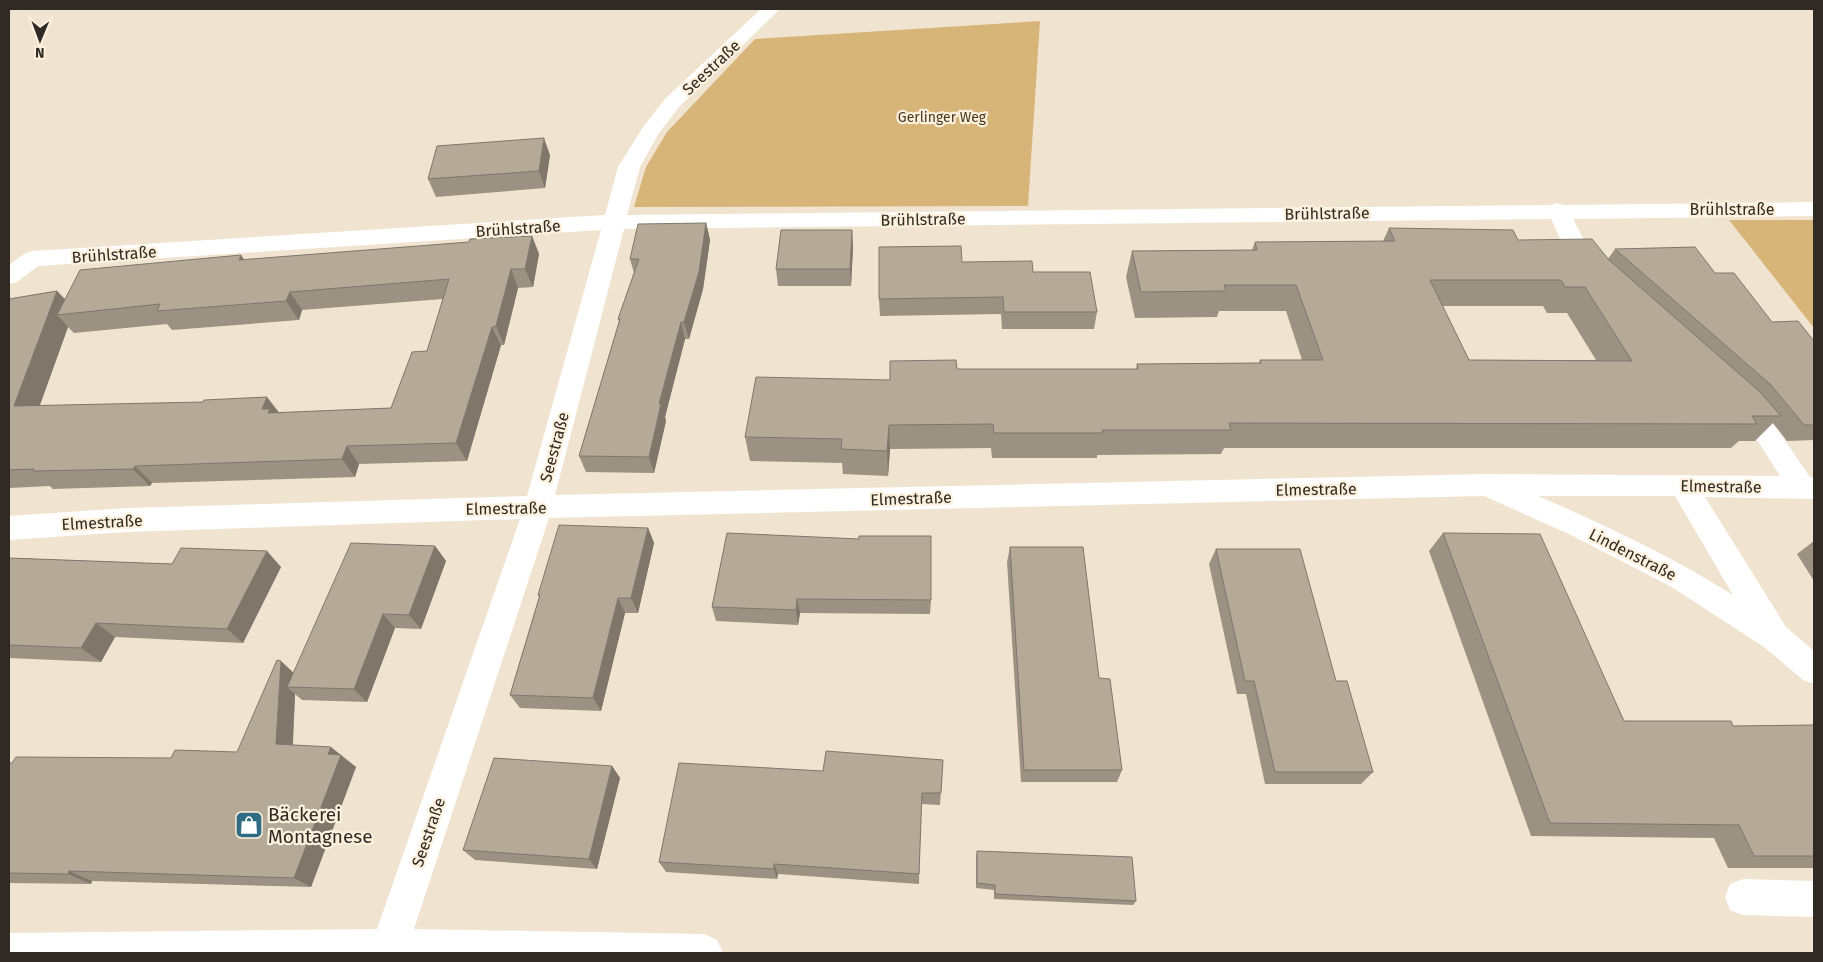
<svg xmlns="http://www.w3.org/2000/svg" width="1823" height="962" font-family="'Fira Sans',sans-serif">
<rect width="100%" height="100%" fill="#f0e4d0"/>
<path fill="#d7b478" d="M1040,21L1028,206L634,207L646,167L667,132L755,39Z
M1729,220H1814V328Z"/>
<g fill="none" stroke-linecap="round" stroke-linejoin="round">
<path fill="#fff" fill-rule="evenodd" d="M761,9H780L679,107L659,133L640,167L627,215L1550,205L1557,203L1563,205L1814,202V216L1573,219L1592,255L1605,271L1601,277C1596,278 1591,280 1586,277C1572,269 1558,233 1551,219L624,229L555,495L1484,474L1780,476L1759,443L1727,404L1731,397L1740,394L1749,397L1777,429L1810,477H1814V499L1705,497L1786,627L1814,651V684L1803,680L1764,647L1670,586L1569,534L1484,496L549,518L414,929L704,934L717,940L723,953H9V933L377,929L520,519L127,532L9,540V516L127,508L527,496L601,230L38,266L17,282L9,284V265L24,254L32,251L605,215L618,167L643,127L665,99ZM1538,496H1675L1733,595C1671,556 1605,525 1538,496Z
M1743,879L1814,881V917L1743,915L1730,910L1725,897L1730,884Z"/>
</g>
<path fill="#9c9282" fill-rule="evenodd" d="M550,155L545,188L436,197L428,179Z
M706,223L710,240L703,289L689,339H685L665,417L666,421L654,473L586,472L579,456L619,322L618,319L634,273L630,259Z
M1389,228L1518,240L1608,259L1615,249L1715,273L1772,322L1814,341V440L1787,441L1773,423L1755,441H1739L1731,448H1224L1221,454L1097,455V458H992L991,448L890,449L888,476L843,474L842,463L750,461L745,437L890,380L957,369H1136L1137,364L1259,363L1260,360H1302L1286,311H1219L1217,317L1135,318L1126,277L1132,251L1252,250L1255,242L1383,241ZM1442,306H1543L1547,313H1567L1596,360H1469Z
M852,230L853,247L851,286H778L776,269Z
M532,236L539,254L533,287L518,288L504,345H501L467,461L359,464L355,477L152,483L150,486L53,489L50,486L9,488V299L57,291L65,299L244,260L469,242ZM443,299L427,351L391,408L279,413L40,405L68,327L74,333L167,324L172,330L299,320L302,310Z
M962,262L1033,272L1097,312L1094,329H1002L1001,314L880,316L879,299Z
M648,528L654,543L638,613H625L601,711L520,708L510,695L539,597L538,595Z
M727,533L931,600L930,614L800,613L798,625L716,621L712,607Z
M1443,533L1624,721L1733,726L1814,725V868H1728L1714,838L1531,836L1429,551Z
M1814,541V581L1797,554Z
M435,546L446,561L421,629L395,628L367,702L302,700L295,694L293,745L340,755L356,767L311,887L92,881L91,884L9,883V763L171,758L237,752L294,672Z
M1010,547L1122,770L1117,782H1021L1007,562Z
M1216,549L1336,681L1373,772L1361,784H1265L1246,694H1237L1209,564Z
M9,558L172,564L281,567L243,643L115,637L101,662L9,658Z
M943,760L940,805L921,804L919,884L778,874L777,879L666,872L659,862L823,771Z
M612,766L620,778L597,869L475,860L463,850Z
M977,851L1136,901L1133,905L994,899V890L976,888V857Z"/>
<path fill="#7f776a" d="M544,138L550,155L545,188L539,171Z
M706,223L710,240L703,289L689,339L684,322Z
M852,230L853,247L851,286L850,269Z
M532,236L539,254L533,287L525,269Z
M241,255L254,274L239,260Z
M511,269L518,288L504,345L496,326Z
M57,291L74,310L57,315L68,327L33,424L14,406Z
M290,292L302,310L299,320L286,301Z
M681,322L685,339L665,417L666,421L654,473L649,457L659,404Z
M492,327L501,345L467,461L456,443Z
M267,397L281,415L284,427L262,409Z
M889,425L890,449L888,476L887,451Z
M347,446L359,464L355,477L342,459Z
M135,466L152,483L150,486L133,469Z
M648,528L654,543L638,613L631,598Z
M435,546L446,561L421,629L409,615Z
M267,551L281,567L243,643L227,629Z
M618,598L625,613L601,711L593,698Z
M797,599L800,613L798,625L796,610Z
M383,614L395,628L367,702L354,689Z
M96,623L115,637L101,662L81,648Z
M281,661L296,675L287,687L295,694L292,756L276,744Z
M331,747L356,767L311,887L294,878L328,754Z
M612,766L620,778L597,869L589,859Z
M774,864L778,874L777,879L774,869Z
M69,871L92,881L91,884L68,874Z"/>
<path fill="#b5aa97" stroke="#7f776a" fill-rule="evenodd" d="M544,138L539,171L428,179L437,146Z
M706,223L699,272L684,322H681L659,404H661L649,457L579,456L620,319H618L639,259H630L638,224Z
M1389,228L1513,230L1518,240L1592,239L1609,260L1760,392L1781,416H1752L1757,424L1229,423L1231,430H1102L1103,433H994L993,424L889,425L887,451L841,449L842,439L745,437L756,377L890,380V361L956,360L957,369H1138L1137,364L1261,363L1260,360H1323L1296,285H1224L1226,291L1141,292L1132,251L1257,250L1255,242L1395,241ZM1430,280H1561L1565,287H1585L1632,361L1469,360Z
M781,230H852L850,269H776Z
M532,236L525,269H511L496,326L492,327L456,443L347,446L342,459L135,466L133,469L33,471L34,469L9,470V299L57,291L14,406L203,402L204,400L267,397L262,409H270L268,413L391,408L412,352L427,351L449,279L290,292L286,301L157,311L160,304L57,315L80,270L241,255L239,260L469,242L470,239Z
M961,246L962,262L1032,261L1033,272H1090L1097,312H1004L1003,297L879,299V247Z
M1695,247L1715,273H1734L1772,322L1798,321L1814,341V425H1804L1771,385L1615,249Z
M559,525L648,528L631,598H618L593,698L510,695L540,595H538Z
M727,533L859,539V536H931V600L797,599L796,610L712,607Z
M1443,533L1540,534L1624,721H1731L1733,726L1814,725V856H1754L1739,825L1550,823Z
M351,543L435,546L409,615L383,614L354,689L287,687Z
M1010,547H1083L1099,678L1110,679L1122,770H1024Z
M181,548L267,551L227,629L96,623L81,648L9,645V558L172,564Z
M1216,549H1300L1336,681H1347L1373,772H1275L1254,681H1245Z
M277,660L281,661L276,744L331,747L328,754L341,755L294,878L69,871L68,874L9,873V763H12L16,757L171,758L175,750L237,752Z
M826,751L943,760L941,793H922L919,874L774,864V869L659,862L679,763L823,771Z
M494,758L612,766L589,859L463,850Z
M977,851L1132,857L1136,901L995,894V885L977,883Z"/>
<defs>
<symbol id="shop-square" viewBox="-11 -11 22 22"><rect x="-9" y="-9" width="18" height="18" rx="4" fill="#326b84" stroke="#fdf1dd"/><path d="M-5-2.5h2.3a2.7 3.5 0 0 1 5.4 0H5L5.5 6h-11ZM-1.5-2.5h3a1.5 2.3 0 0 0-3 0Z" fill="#fff"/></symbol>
</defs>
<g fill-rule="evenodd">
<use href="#shop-square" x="233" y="809" width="32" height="32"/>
</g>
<g text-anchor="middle" stroke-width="4.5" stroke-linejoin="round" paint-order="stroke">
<g font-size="14" fill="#48371a" stroke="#fdf1dd">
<text x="942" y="122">Gerlinger Weg</text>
</g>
<g font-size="16" fill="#2f2a23" stroke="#fdf1dd">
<text transform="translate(711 67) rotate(-43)" y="6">Seestraße</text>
<text x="1732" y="215">Brühlstraße</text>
<text transform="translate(1327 213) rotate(-1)" y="6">Brühlstraße</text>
<text transform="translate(923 219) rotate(-1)" y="6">Brühlstraße</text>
<text transform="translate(518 228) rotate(-4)" y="6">Brühlstraße</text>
<text transform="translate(114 254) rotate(-4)" y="6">Brühlstraße</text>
<text transform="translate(554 447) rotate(-75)" y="6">Seestraße</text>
<text transform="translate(1721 486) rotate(1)" y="6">Elmestraße</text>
<text transform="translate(1316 489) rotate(-1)" y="6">Elmestraße</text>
<text transform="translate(911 498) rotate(-2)" y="6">Elmestraße</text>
<text transform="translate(506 508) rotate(-1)" y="6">Elmestraße</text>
<text transform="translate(102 522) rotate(-3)" y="6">Elmestraße</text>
<text transform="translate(1633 554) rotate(27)" y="6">Lindenstraße</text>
<text transform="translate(428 832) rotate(-71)" y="6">Seestraße</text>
</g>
<g font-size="19" fill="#2f2a23" stroke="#fdf1dd" text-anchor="start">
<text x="268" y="821">Bäckerei<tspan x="268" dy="22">Montagnese</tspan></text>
</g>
</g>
<rect width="1823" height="962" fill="none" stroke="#2f2a23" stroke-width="20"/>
<g transform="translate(40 40) rotate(181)" stroke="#fdf1dd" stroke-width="4" paint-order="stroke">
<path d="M0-4L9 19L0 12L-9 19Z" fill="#2f2a23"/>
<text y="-8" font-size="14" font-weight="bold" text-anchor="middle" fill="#2f2a23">N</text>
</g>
</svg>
